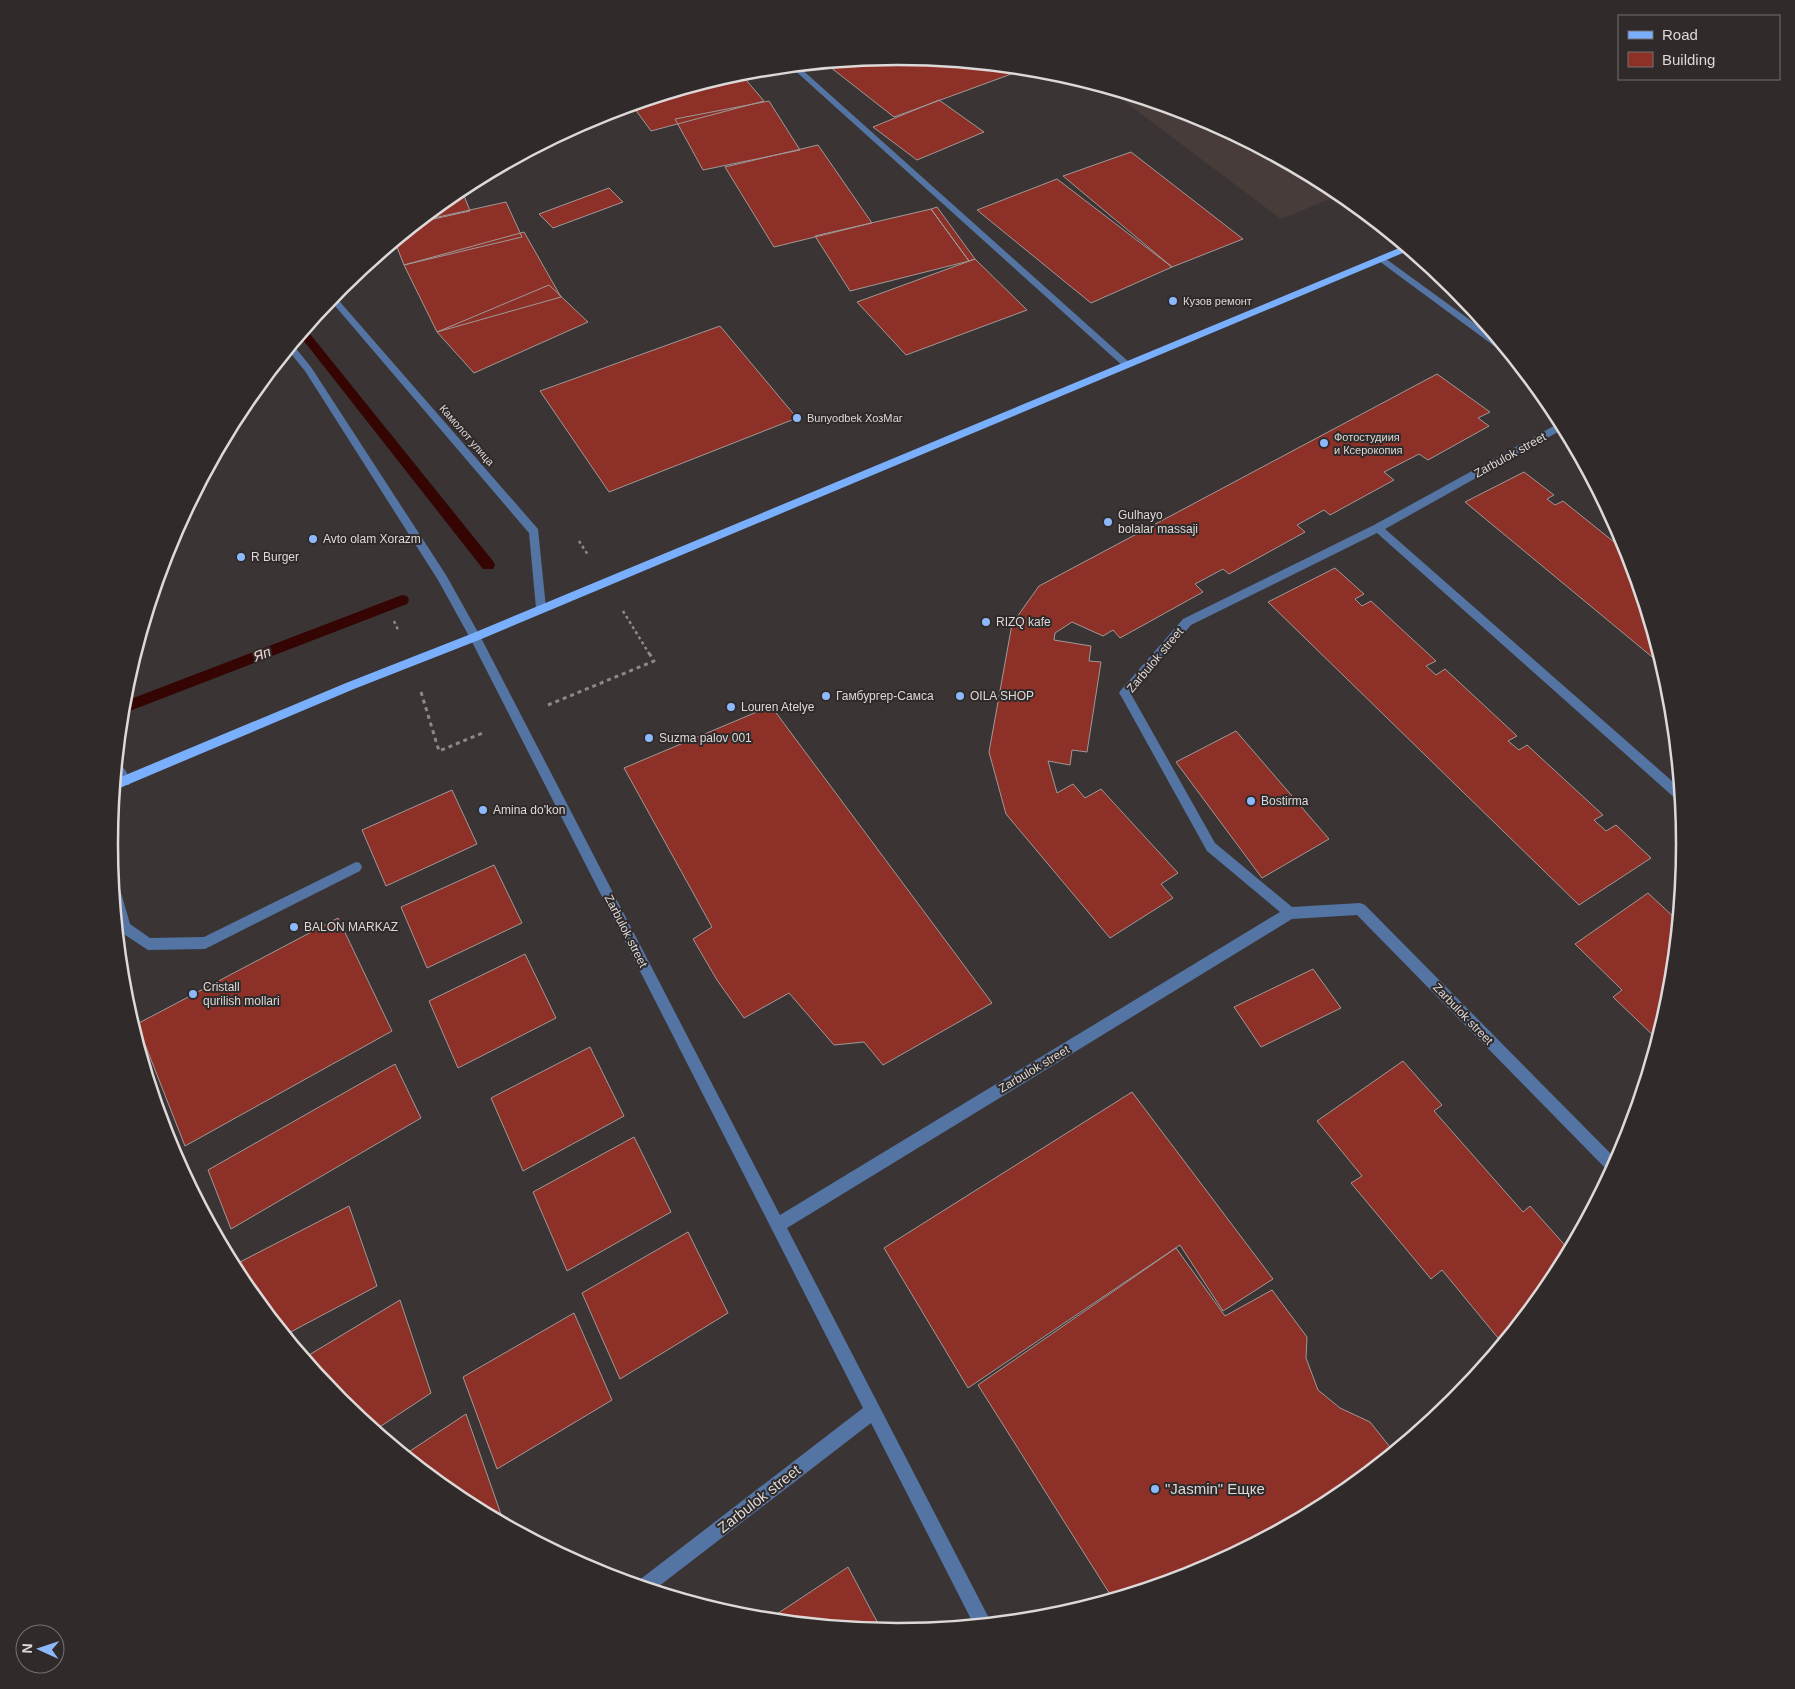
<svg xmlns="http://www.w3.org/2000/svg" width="1795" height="1689" font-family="Arial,sans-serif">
<rect width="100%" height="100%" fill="#3a3534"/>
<path fill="#483c3a" d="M1108,89L1199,116L1342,194L1281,219Z"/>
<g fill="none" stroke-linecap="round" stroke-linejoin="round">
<path fill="#350504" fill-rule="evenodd" d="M306,329L493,561L495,565L493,569H483L300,336Z
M402,595L407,596L409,600L407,604L122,714L123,702Z"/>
</g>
<path fill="#8c3028" stroke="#9f9998" d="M898,56L1025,69L894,117L825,63Z
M740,73L764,101L651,131L632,105Z
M939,100L984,132L917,160L873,127Z
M769,101L800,150L703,170L675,119Z
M818,145L872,223L774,247L725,167Z
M1131,152L1243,239L1172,267L1063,176Z
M1057,179L1172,267L1091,303L977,210Z
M461,188L470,211L420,222L460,189Z
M609,188L623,202L553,228L539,214Z
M506,202L522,237L404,265L395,242L420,221Z
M937,207L975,259L969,261L931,209Z
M931,209L969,261L850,291L815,236Z
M524,232L561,297L437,332L404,265Z
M975,259L1027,310L906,355L857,302Z
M549,285L588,322L474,373L437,332Z
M720,326L797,418L609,492L540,391Z
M1437,374L1490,412L1478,418L1489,426L1428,460L1419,454L1384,472L1394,480L1330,515L1324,510L1297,525L1305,532L1229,574L1223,569L1195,584L1203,592L1120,638L1113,630L1103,636L1072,622L1055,633L1054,640L1091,646L1089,661L1101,662L1087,752L1072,750L1070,765L1048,761L1057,793L1073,784L1085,798L1101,789L1178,873L1161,884L1173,898L1110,938L1006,814L989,752L1012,624L1039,586Z
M1524,472L1554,495L1547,499L1555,505L1563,501L1629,554L1621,559L1630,566L1632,565L1663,666L1465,502Z
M1335,568L1364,594L1355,599L1362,606L1371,601L1436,661L1426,666L1436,675L1445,669L1517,736L1508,741L1519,750L1527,745L1603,815L1594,820L1606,831L1616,825L1651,858L1579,905L1268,602Z
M771,706L992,1003L883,1065L864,1042L834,1045L789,993L744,1018L717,980L693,939L712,927L624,768Z
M1236,731L1329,839L1262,878L1176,762Z
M452,790L477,844L386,886L362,830Z
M494,865L522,923L427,968L401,907Z
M1648,893L1678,921L1671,999L1658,1040L1613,997L1622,990L1575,944Z
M338,918L392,1031L185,1146L137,1024Z
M525,954L556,1018L458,1068L429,1001Z
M1313,969L1341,1008L1261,1047L1234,1007Z
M590,1047L624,1116L523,1171L491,1098Z
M1403,1061L1442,1105L1434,1111L1523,1212L1530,1206L1570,1251L1553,1283L1503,1344L1442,1270L1431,1279L1351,1183L1362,1176L1317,1121Z
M395,1064L421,1118L231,1229L208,1170Z
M1132,1092L1273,1279L1223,1311L1180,1245L968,1388L884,1248Z
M634,1137L671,1212L567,1271L533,1192Z
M349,1206L377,1286L285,1335L242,1282L236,1264Z
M688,1232L728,1313L620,1379L582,1293Z
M1176,1248L1225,1316L1272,1290L1307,1337L1306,1358L1318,1390L1340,1408L1370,1422L1394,1452L1335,1500L1199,1573L1113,1599L978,1385Z
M400,1300L431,1393L375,1430L340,1402L304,1358Z
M574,1313L612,1400L497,1469L463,1377Z
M466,1414L504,1523L459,1500L404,1455Z
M848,1567L882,1631L768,1620Z"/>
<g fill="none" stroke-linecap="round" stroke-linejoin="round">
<path stroke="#8d8988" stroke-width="2.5" stroke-dasharray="3 3" stroke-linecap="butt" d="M579,541L588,555
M623,611L650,655
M394,621L399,632"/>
<path stroke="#8d8988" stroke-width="3" stroke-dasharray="4 4" stroke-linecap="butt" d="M421,692L439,751L485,732
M548,705L654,661L649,653"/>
<path fill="#5474a4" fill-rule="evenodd" d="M798,66L1130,363V367H1124L791,67Z
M1382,256L1499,341L1510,354H1505L1379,261L1378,259Z
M334,295L538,529L546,608L545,611L541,612L536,608L529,533L330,300Z
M293,345L311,367L446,575L479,634L780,1215L1280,912L1207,851L1121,696L1119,693L1121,690L1183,619L1374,525L1561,422L1565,428L1385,529L1680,788L1681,801L1677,800L1377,533L1191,625L1131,694L1215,843L1292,907L1360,903L1365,905L1618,1161L1611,1174L1357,915L1292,919L787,1228L992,1624L974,1625L871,1423L654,1590L636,1585L638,1581L863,1408L470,638L438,580L305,371L288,350Z
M117,763C124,765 128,775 131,781L129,785H121L116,777Z
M356,862L360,863L362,867L360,871L205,949L148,950L119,931L117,927L114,883L119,885L120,889L130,924L150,938L204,937Z"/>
<path fill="#7aaffe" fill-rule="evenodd" d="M1404,246L1410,250L479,640L354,689L115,790L116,779L346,683L471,634Z"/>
</g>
<g fill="#8cb9fc" stroke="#302b2a" stroke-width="2">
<circle cx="1173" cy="301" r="5"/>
<circle cx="797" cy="418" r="5"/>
<circle cx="1324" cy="443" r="5"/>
<circle cx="1108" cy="522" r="5"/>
<circle cx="313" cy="539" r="5"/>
<circle cx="241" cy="557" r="5"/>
<circle cx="986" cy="622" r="5"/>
<circle cx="826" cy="696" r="5"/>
<circle cx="960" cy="696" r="5"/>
<circle cx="731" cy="707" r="5"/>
<circle cx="649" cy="738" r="5"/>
<circle cx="1251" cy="801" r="5"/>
<circle cx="483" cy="810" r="5"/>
<circle cx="294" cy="927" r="5"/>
<circle cx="193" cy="994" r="5"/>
<circle cx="1155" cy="1489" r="5"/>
</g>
<g text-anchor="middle" stroke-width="4" stroke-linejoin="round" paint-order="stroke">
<g font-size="11" fill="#dcd9d8" stroke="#302b2a" text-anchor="start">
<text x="1183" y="305">Кузов ремонт</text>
<text x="807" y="422">Bunyodbek ХозМаг</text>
<text x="1334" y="441">Фотостудиия<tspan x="1334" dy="13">и Ксерокопия</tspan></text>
</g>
<g font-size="11" fill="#dcd9d8" stroke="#302b2a">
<text transform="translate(467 435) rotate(49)" y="4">Камолот улица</text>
</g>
<g font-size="12" fill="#dcd9d8" stroke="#302b2a">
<text transform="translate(1510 455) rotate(-29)" y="4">Zarbulok street</text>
<text transform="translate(1155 660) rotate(-50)" y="4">Zarbulok street</text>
<text transform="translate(626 931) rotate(63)" y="4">Zarbulok street</text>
<text transform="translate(1463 1014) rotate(46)" y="4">Zarbulok street</text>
<text transform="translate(1034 1069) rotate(-31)" y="4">Zarbulok street</text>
</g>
<g font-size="12" fill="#dcd9d8" stroke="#302b2a" text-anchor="start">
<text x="1118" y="519">Gulhayo<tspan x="1118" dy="14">bolalar massaji</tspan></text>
<text x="323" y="543">Avto olam Xorazm</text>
<text x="251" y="561">R Burger</text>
<text x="996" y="626">RIZQ kafe</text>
<text x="836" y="700">Гамбургер-Самса</text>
<text x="970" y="700">OILA SHOP</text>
<text x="741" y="711">Louren Atelye</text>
<text x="659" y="742">Suzma palov 001</text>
<text x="1261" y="805">Bostirma</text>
<text x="493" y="814">Amina do'kon</text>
<text x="304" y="931">BALON MARKAZ</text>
<text x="203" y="991">Cristall<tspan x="203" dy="14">qurilish mollari</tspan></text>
</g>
<g font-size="14" font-style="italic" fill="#f4d8d4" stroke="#302b2a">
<text transform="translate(262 654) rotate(-21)" y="5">Яп</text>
</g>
<g font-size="15" fill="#dcd9d8" stroke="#302b2a" text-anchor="start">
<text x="1165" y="1494">"Jasmin" Ещке</text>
</g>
<g font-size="15" fill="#dcd9d8" stroke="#302b2a">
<text transform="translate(759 1499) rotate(-38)" y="5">Zarbulok street</text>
</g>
</g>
<path d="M0 0H1795V1689H0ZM118 844a779 779 0 1 1 1558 0a779 779 0 1 1-1558 0Z" fill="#302b2a" fill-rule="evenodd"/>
<path fill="none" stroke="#dcd9d8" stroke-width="2.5" d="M118 844a779 779 0 1 1 1558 0a779 779 0 1 1-1558 0Z"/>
<rect x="1618" y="15" width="162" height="65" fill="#302b2a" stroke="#757170"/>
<rect x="1628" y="31" width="25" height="8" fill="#7aaffe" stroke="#757170"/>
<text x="1662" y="40" font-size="15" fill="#dcd9d8">Road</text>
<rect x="1628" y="52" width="25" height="15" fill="#8c3028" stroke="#757170"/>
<text x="1662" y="65" font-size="15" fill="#dcd9d8">Building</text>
<g transform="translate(40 1649) rotate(273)"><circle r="24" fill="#302b2a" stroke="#757170"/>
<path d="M0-4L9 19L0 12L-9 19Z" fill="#8cb9fc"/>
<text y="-8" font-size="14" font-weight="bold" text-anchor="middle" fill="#dcd9d8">N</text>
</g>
</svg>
